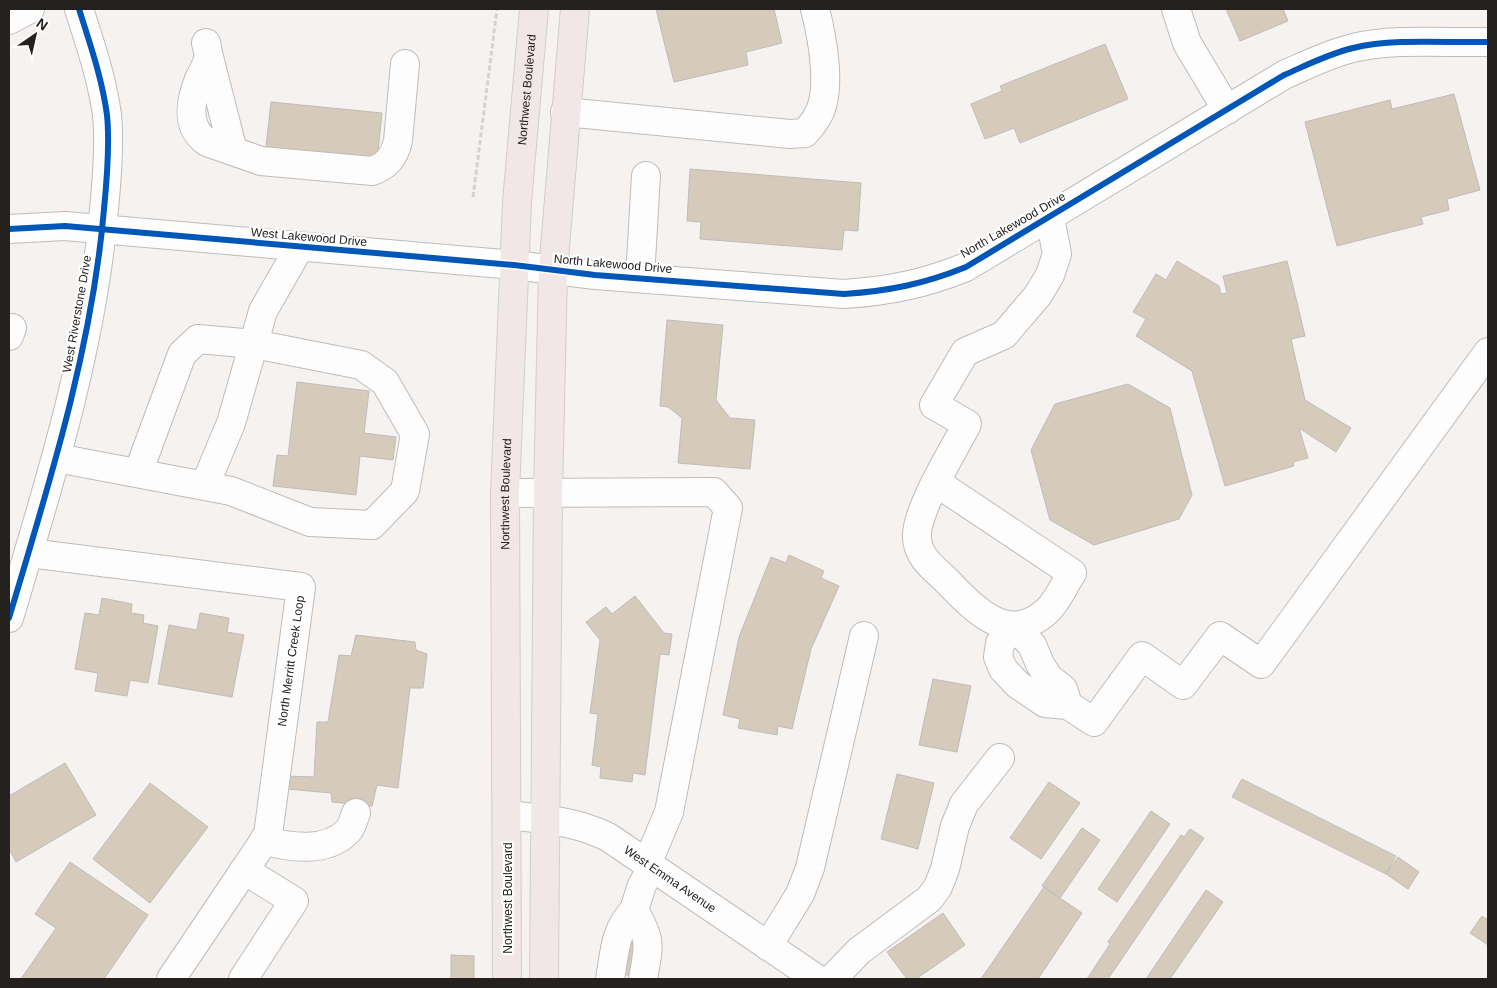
<svg xmlns="http://www.w3.org/2000/svg" width="1497" height="988" font-family="Helvetica,sans-serif">
<rect width="100%" height="100%" fill="#f6f2f0"/>
<path fill="#d6cabb" stroke="#bebcba" d="M656,9H774L782,43L746,52L748,65L674,82Z
M1226,9H1283L1288,21L1240,41Z
M1105,44L1128,99L1020,143L1014,128L985,139L971,104L1002,91L1000,86Z
M1454,94L1480,190L1447,199L1449,210L1421,217L1423,224L1337,246L1305,122L1390,100L1392,109Z
M271,102L382,113L377,161L265,156Z
M690,169L861,183L858,231L844,230L842,250L700,239L701,222L687,221Z
M1177,261L1219,286L1221,294L1227,293L1223,276L1287,261L1305,336L1291,339L1305,400L1351,428L1336,452L1299,428L1308,458L1293,462L1294,466L1225,486L1192,371L1136,336L1146,319L1133,312L1156,274L1166,280Z
M667,320L723,325L716,400L730,418L755,420L750,469L678,463L682,418L668,407L660,406Z
M297,382L369,391L364,433L396,437L393,460L360,456L356,495L273,486L277,455L288,456Z
M1128,384L1170,408L1192,495L1179,519L1094,545L1050,520L1031,450L1055,404Z
M789,555L824,571L821,578L839,586L811,649L792,729L778,726L777,735L738,728L740,719L723,715L739,637L771,557L786,563Z
M635,596L664,633L672,634L669,655L660,654L645,775L633,773L632,782L600,778L601,767L592,765L598,714L590,713L600,640L586,622L606,607L612,614Z
M102,598L132,604L131,613L144,615L143,623L158,626L148,683L130,680L127,696L95,691L98,673L75,669L85,613L99,615Z
M200,613L229,618L227,632L244,635L232,697L158,684L169,625L197,630Z
M356,635L415,642L416,650L427,654L423,688H410L398,788L377,785L372,806L332,802L331,793L288,789L287,776L314,777L317,722H328L339,655L351,656Z
M933,679L971,686L957,752L919,745Z
M65,763L96,815L16,862L9,849V796Z
M897,774L934,783L918,849L881,839Z
M1242,779L1396,856L1386,874L1232,797Z
M1049,782L1080,803L1041,859L1010,838Z
M150,783L208,827L150,903L93,859Z
M1151,811L1170,824L1117,902L1098,889Z
M1082,828L1100,840L1060,898L1042,886Z
M1190,829L1204,838L1108,979H1087L1110,944L1108,942L1181,835L1184,837Z
M1398,857L1419,872L1408,889L1386,874Z
M70,862L148,915L104,979H21L56,928L35,914Z
M1044,887L1082,913L1038,979H981Z
M1206,890L1223,902L1170,979H1146Z
M943,913L965,945L916,979H907L887,952Z
M1482,916L1488,920V945L1470,933Z
M620,941L641,943L638,976L617,974Z
M451,955L474,956V979H451Z"/>
<g fill="none" stroke-linecap="round" stroke-linejoin="round">
<defs>
<g id="minor">
<path d="M1176,9L1187,43L1227,110"/>
<path d="M9,20L30,9"/>
<path d="M206,43C207,47 209,54 208,58C207,65 202,73 199,79C190,102 185,127 207,142L261,161L372,171C387,166 394,157 398,141L405,64"/>
<path d="M209,57L233,151"/>
<path d="M565,112L790,134L805,133C809,128 814,123 817,117C833,92 822,36 815,9"/>
<path d="M9,229L65,226L514,265L595,275L844,294C889,291 924,284 966,267L1284,75C1307,65 1328,54 1353,48C1394,38 1446,43 1488,42"/>
<path d="M640,278L646,176"/>
<path d="M9,336L12,328"/>
<path d="M57,458L231,491L310,522L372,525L405,491L415,434L385,382L361,365L254,344L198,339L182,354L138,473"/>
<path d="M937,483L1072,573C1064,585 1057,602 1047,611C1008,646 975,610 948,582C935,569 918,558 917,538C915,511 954,450 967,424L934,405L965,352L1004,335L1038,295L1050,275L1057,254L1050,218"/>
<path d="M205,485L231,423L263,311L299,248"/>
<path d="M505,493L714,492L728,508L669,812L647,864"/>
<path d="M29,553L301,587L268,835L171,979"/>
<path d="M9,618C49,484 92,349 104,209C107,179 110,145 107,115C102,78 90,44 79,9"/>
<path d="M1068,705L1063,689L1049,678L1040,664L1032,645L1015,627L1000,643L998,657L1003,669L1017,684L1045,703L1068,705L1094,722L1142,656L1183,685L1220,636L1261,664L1488,352"/>
<path id="s1" d="M508,815C543,819 575,821 608,837L817,979"/>
<path d="M264,840C290,848 327,853 348,831C352,827 354,818 356,813"/>
<path d="M634,910L642,885L652,868"/>
<path d="M768,946L800,894L810,868L864,636"/>
<path d="M243,979L294,901L244,870"/>
<path d="M610,979C615,951 614,932 634,910C652,942 649,944 643,979"/>
<path d="M832,979L859,951L929,899L938,887L945,869L955,826L964,804L1000,758"/>
</g>
<g id="major">
<path id="s2" d="M507,979L505,493L517,202L534,9"/>
<path d="M544,979L548,493L553,271L575,9"/>
</g>
</defs>
<use href="#minor" stroke="#bebcba" stroke-width="30"/>
<use href="#major" stroke="#d0cecd" stroke-width="30"/>
<path stroke="#d5d3d2" stroke-width="3" stroke-dasharray="5 2.5" stroke-linecap="butt" d="M473,197L497,9"/>
<use href="#minor" stroke="#fefdfd" stroke-width="28"/>
<use href="#major" stroke="#f0e7e6" stroke-width="28"/>
<defs>
<path id="cycleway" d="M9,229L65,226L514,265L595,275L844,294C889,291 924,284 966,267L1284,75C1307,65 1328,54 1353,48C1394,38 1446,43 1488,42
M9,618C49,484 92,349 104,209C107,179 110,145 107,115C102,78 90,44 79,9"/>
</defs>
<use href="#cycleway" stroke="#fff" stroke-width="9"/>
<use href="#cycleway" stroke="#0057b8" stroke-width="6"/>
</g>
<g text-anchor="middle" stroke-width="4.5" stroke-linejoin="round" paint-order="stroke">
<g font-size="12" fill="#24211f" stroke="#fff">
<text dy="4" stroke="none"><textPath href="#s2" startOffset="890">Northwest Boulevard</textPath></text>
<text transform="translate(1013 225) rotate(-30)" y="4">North Lakewood Drive</text>
<text transform="translate(309 237) rotate(5)" y="4">West Lakewood Drive</text>
<text transform="translate(613 264) rotate(5)" y="4">North Lakewood Drive</text>
<text transform="translate(77 314) rotate(-80)" y="4">West Riverstone Drive</text>
<text dy="4" stroke="none"><textPath href="#s2" startOffset="485">Northwest Boulevard</textPath></text>
<text transform="translate(291 661) rotate(-82)" y="4">North Merritt Creek Loop</text>
<text dy="4" stroke="none"><textPath href="#s1" startOffset="178">West Emma Avenue</textPath></text>
<text transform="translate(508 898) rotate(-90)" y="4">Northwest Boulevard</text>
</g>
</g>
<rect width="1497" height="988" fill="none" stroke="#24211f" stroke-width="20"/>
<g transform="translate(35 35) rotate(34)" stroke="#ffffff" stroke-width="4" paint-order="stroke">
<path d="M0-4L9 19L0 12L-9 19Z" fill="#24211f"/>
<text y="-8" font-size="14" font-weight="bold" text-anchor="middle" fill="#24211f">N</text>
</g>
</svg>
